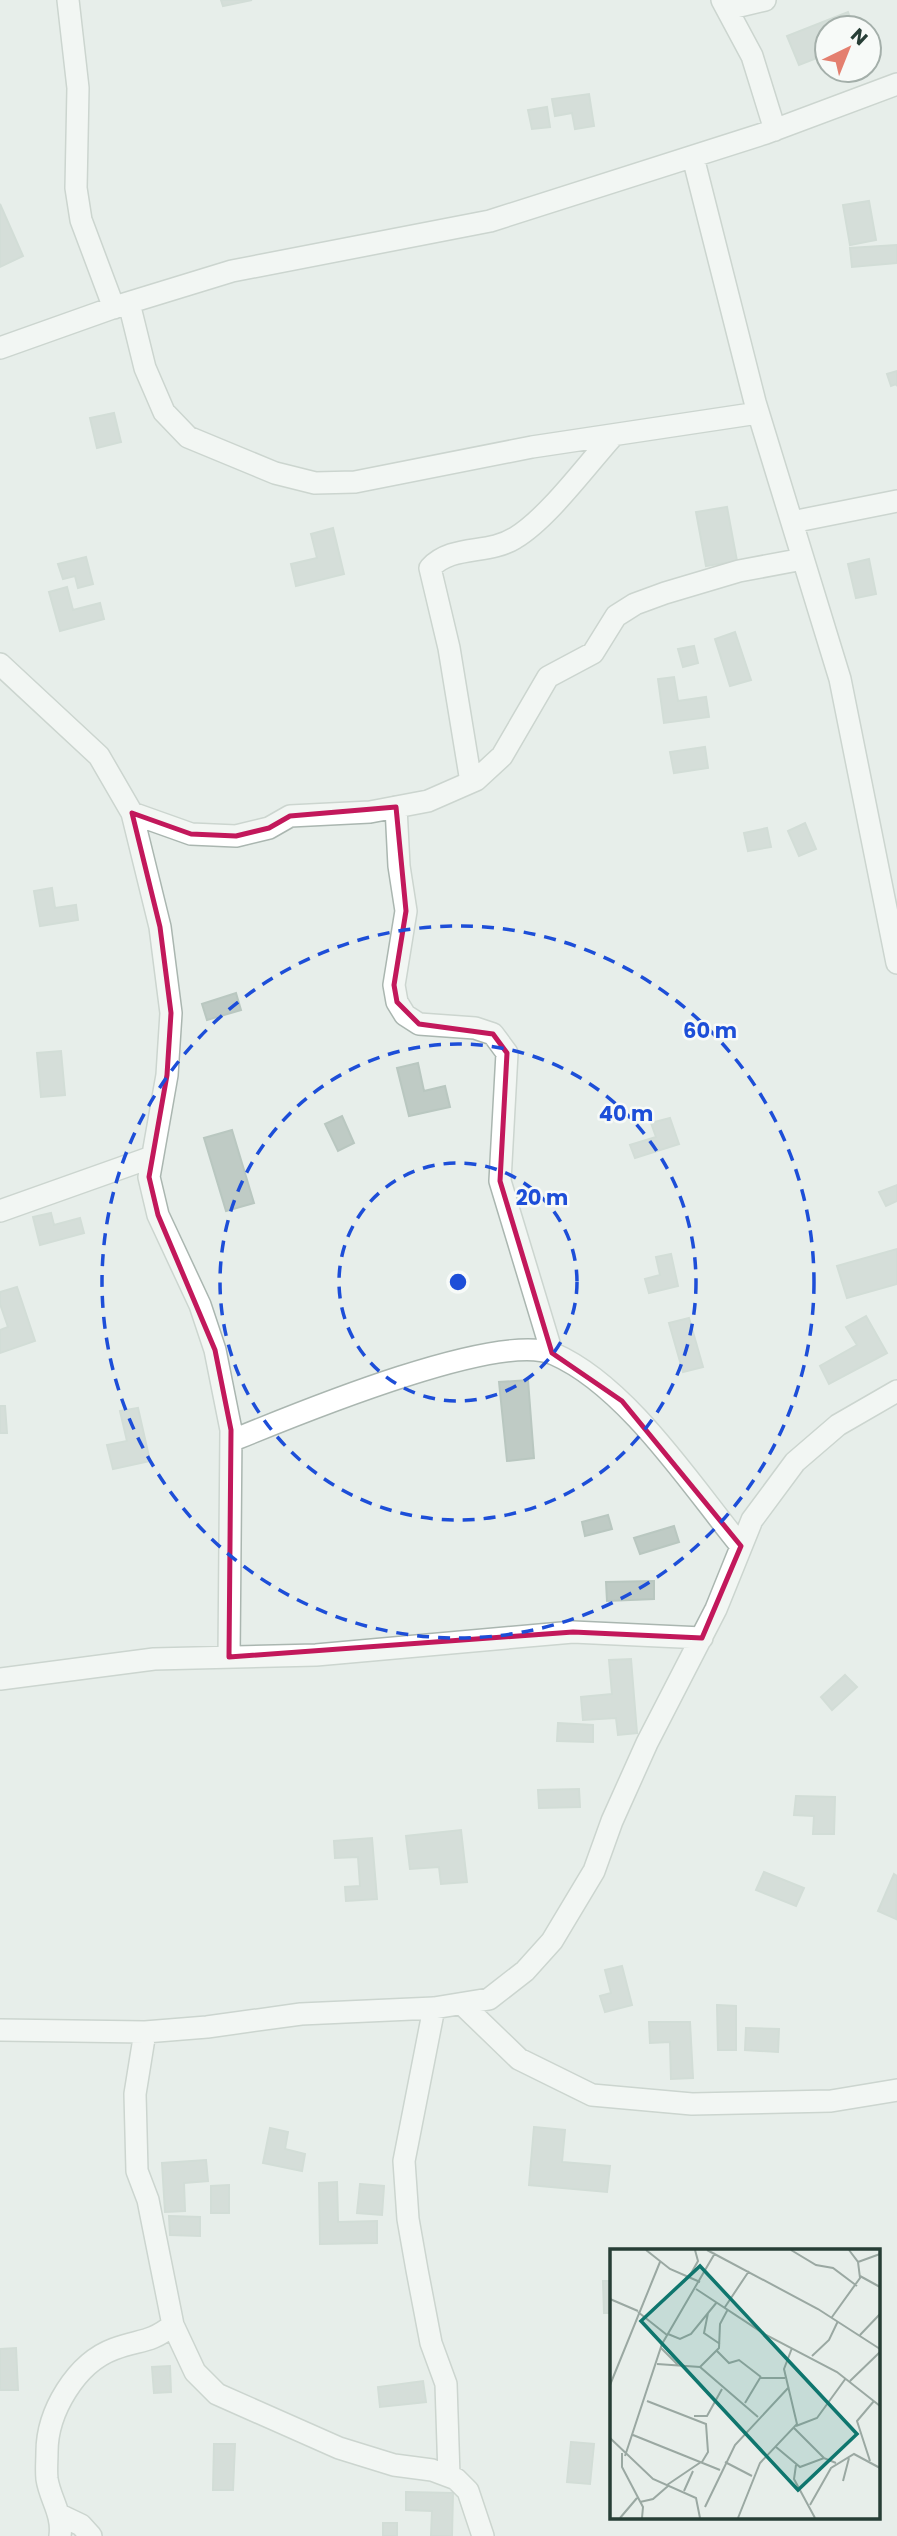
<svg xmlns="http://www.w3.org/2000/svg" width="897" height="2536" font-family="Poppins,sans-serif">
<rect width="100%" height="100%" fill="#e7eeea"/>
<path fill="#bfcbc5" stroke="#b9c7c0" stroke-width="2" d="M221,0H252L223,6Z
M848,12L854,28H827V54L799,65L787,36Z
M589,94L594,126L575,129L572,113L555,116L552,99Z
M547,107L550,127L532,129L528,110Z
M869,201L876,240L850,245L843,205Z
M0,204L23,256L0,267Z
M897,245V263L852,267L850,248Z
M897,371V386L896,384L891,386L887,374Z
M114,413L121,442L97,448L90,418Z
M727,507L737,561L706,566L696,512Z
M333,528L344,574L296,586L291,564L317,558L311,534Z
M86,557L93,584L78,588L75,576L63,579L58,564Z
M869,559L876,594L856,598L848,564Z
M67,587L73,610L100,603L104,619L60,631L49,592Z
M735,632L751,680L730,686L715,639Z
M694,646L698,663L683,667L678,649Z
M674,677L678,701L706,697L709,717L664,723L658,679Z
M705,747L708,768L674,773L670,752Z
M805,823L816,849L799,856L788,831Z
M767,828L771,847L748,851L744,833Z
M52,888L55,908L76,905L78,920L40,926L34,891Z
M236,993L241,1010L207,1020L202,1004Z
M61,1051L65,1095L41,1097L37,1053Z
M418,1063L424,1091L445,1086L450,1107L409,1116L397,1068Z
M342,1116L354,1143L338,1151L325,1124Z
M670,1118L679,1144L635,1158L630,1145L656,1137L651,1123Z
M232,1130L254,1203L226,1211L204,1138Z
M897,1185V1201L886,1206L879,1192Z
M51,1213L54,1225L80,1218L84,1233L40,1245L33,1217Z
M897,1249V1284L847,1298L837,1266Z
M671,1254L678,1286L649,1293L645,1279L660,1275L656,1257Z
M17,1287L35,1341L0,1353V1330L8,1327L0,1304V1292Z
M866,1316L887,1353L829,1384L820,1366L857,1345L846,1327Z
M689,1318L703,1367L683,1372L669,1323Z
M528,1380L534,1458L507,1461L499,1382Z
M0,1406H5L7,1433H0Z
M138,1408L150,1461L113,1469L107,1445L127,1441L120,1411Z
M608,1515L612,1529L585,1536L582,1522Z
M674,1526L679,1542L640,1554L634,1538Z
M654,1581V1599L607,1601L606,1582Z
M631,1659L637,1733L618,1735L616,1718L583,1720L581,1697L612,1694L609,1660Z
M845,1675L857,1687L832,1710L821,1697Z
M558,1723L593,1725V1742L557,1741Z
M579,1789L580,1807L539,1808L538,1790Z
M796,1796L835,1797L834,1834H813L814,1816L794,1815Z
M461,1830L467,1882L441,1884L439,1867L410,1869L406,1836Z
M372,1838L377,1899L346,1901L345,1887L360,1886L358,1857L335,1858L334,1841Z
M764,1872L804,1888L796,1906L756,1890Z
M894,1874L897,1876L896,1919L878,1911Z
M622,1966L632,2005L605,2012L600,1996L611,1993L605,1970Z
M717,2005L736,2006V2050H718Z
M649,2022H690L693,2078L671,2079L670,2042L650,2043Z
M746,2028L779,2029L778,2052L745,2050Z
M534,2127L565,2130L562,2162L610,2166L607,2192L529,2185Z
M270,2128L288,2132L285,2149L305,2154L302,2171L263,2163Z
M206,2160L208,2181L184,2183L185,2211L165,2212L162,2163Z
M337,2182L338,2222L377,2221V2243L320,2244L319,2183Z
M360,2184L384,2186L382,2215L357,2213Z
M229,2185V2213H211V2186Z
M169,2216L200,2217V2236L170,2235Z
M603,2281H612V2313H604Z
M16,2348L18,2390H0V2349Z
M170,2366L171,2392L154,2393L152,2367Z
M423,2381L426,2402L380,2407L378,2387Z
M571,2442L594,2444L590,2484L567,2482Z
M214,2444H235L233,2490H213Z
M406,2492L453,2493L452,2536H431L432,2511L406,2510Z
M383,2523H397V2536H383Z"/>
<g fill="none" stroke-linecap="round" stroke-linejoin="round">
<defs>
<path id="minor" d="M68,0L78,88L76,188L81,220L114,308
M722,0L752,56L775,130
M727,9L765,0
M693,157L755,402L840,679L897,963
M129,303L145,368L164,412L188,437L275,473L315,483L355,482L532,447L758,413
M0,348L121,305L232,271L490,221L766,133L897,84
M792,522L897,501
M0,664L99,756L132,813L160,927L171,1013L167,1075L149,1177L158,1215L200,1305L215,1350L231,1430L229,1657
M471,782L449,648L430,568C452,544 488,555 515,538C547,519 586,466 612,437
M396,807L399,866L406,911L394,985L397,1002L405,1015L419,1024L475,1028L493,1034L507,1053L500,1181L552,1353
M132,813L191,834L236,836L269,828L290,816L370,812L428,801L476,780L502,756L548,677L593,653L616,616L635,604L665,593L739,571L803,559
M0,1211L152,1157
M231,1441C292,1416 498,1330 554,1354C627,1386 691,1485 741,1546
M0,1679L154,1659L316,1655L573,1632L702,1638
M462,2004L519,2059L592,2095L692,2104L831,2101L897,2090
M434,2008L404,2161L408,2219L417,2270L431,2343L446,2384L449,2476
M0,2030L145,2032L207,2027L301,2014L434,2008L489,1999L525,1971L552,1941L594,1871L612,1821L647,1743L716,1609L752,1520L795,1462L838,1425L897,1391
M145,2032L135,2094L137,2171L148,2200L173,2325L195,2372L217,2394L339,2448L394,2465L432,2470L456,2479L468,2491L483,2536
M60,2515L81,2525L91,2536
M60,2536C63,2514 50,2499 47,2479C46,2470 47,2461 47,2452C47,2412 76,2363 114,2349C140,2339 149,2344 173,2325"/>
</defs>
<use href="#minor" stroke="#aab6b0" stroke-width="24"/>
<use href="#minor" stroke="#fff" stroke-width="21"/>
</g>
<path d="M0 0H897V2536H0ZM396,807L406,911L394,985L397,1002L419,1024L493,1034L507,1053L500,1181L552,1353L622,1401L741,1546L702,1638L573,1632L229,1657L231,1430L215,1350L158,1215L149,1177L167,1075L171,1013L160,927L132,813L191,834L236,836L269,828L290,816Z" fill="#e7eeea" fill-opacity=".55" fill-rule="evenodd"/>
<path fill="none" stroke="#c2185b" stroke-width="5" stroke-linejoin="round" d="M396,807L406,911L394,985L397,1002L419,1024L493,1034L507,1053L500,1181L552,1353L622,1401L741,1546L702,1638L573,1632L229,1657L231,1430L215,1350L158,1215L149,1177L167,1075L171,1013L160,927L132,813L191,834L236,836L269,828L290,816Z"/>
<g fill="none" stroke="#1d4ed8" stroke-width="3.5" stroke-dasharray="12 9">
<circle cx="458" cy="1282" r="119"/>
<circle cx="458" cy="1282" r="238"/>
<circle cx="458" cy="1282" r="356"/>
</g>
<g transform="translate(610 2249)">
<rect width="270" height="270" fill="#e7eeea"/>
<path fill="none" stroke="#9aa8a2" stroke-width="2" d="M36,1L60,20L90,33M97,1L208,60L270,100M181,1L206,16L223,19L247,37M248,13L270,5M250,27L270,38M79,28L88,12L85,1M86,40L156,86L227,123L270,157M0,50L28,62M115,58L139,22M28,63L57,86M98,64L94,84L110,95M222,68L250,29L248,13L239,1M58,85L70,90L81,85L107,53M250,86L270,65M51,99L68,116M107,102L119,114L129,111L151,128M202,107L219,91L228,72M47,115L90,118L148,168M90,118L109,99L110,75L118,60M240,132L270,103M0,136L50,13M37,152L96,175L98,203L92,213M135,154L150,129H175M84,167H97L112,140M186,177L207,169L236,129M184,179L214,209M23,186L110,221M0,189L43,230L86,249L90,269M166,198L190,218L214,209L226,214M12,204V218L33,258L32,269M15,207L52,95L105,4M260,212L247,172L264,152M115,213L142,227M186,216L184,230L205,269M233,232L239,209M57,236L91,213M74,242L83,222M30,253L43,250L58,237M200,256L221,219L244,205L270,219M95,258L125,196L179,138M10,269L27,249M128,269L150,214L187,175L174,120L182,99"/>
<path fill="#0f766e" fill-opacity="0.15" stroke="#0f766e" stroke-width="3.5" d="M90,17L247,185L188,241L31,72Z"/>
<rect width="270" height="270" fill="none" stroke="#273e36" stroke-width="3.5"/>
</g>
<circle cx="458" cy="1282" r="10" fill="#1d4ed8" stroke="#f7faf8" stroke-width="3.5"/>
<g font-size="21" text-anchor="middle" font-weight="bold" fill="#1d4ed8" stroke="#f7faf8" stroke-width="5" stroke-linejoin="round" paint-order="stroke">
<text x="710" y="1038">60 m</text>
<text x="626" y="1121">40 m</text>
<text x="542" y="1205">20 m</text>
</g>
<g transform="translate(848 49) rotate(43)"><circle r="33" fill="#f7faf8" stroke="#a4afaa" stroke-width="2"/>
<path d="M0-5L12 26L0 18L-12 26Z" fill="#e47f6f"/>
<text y="-10" font-size="19" font-weight="bold" text-anchor="middle" fill="#273e36">N</text>
</g>
</svg>
